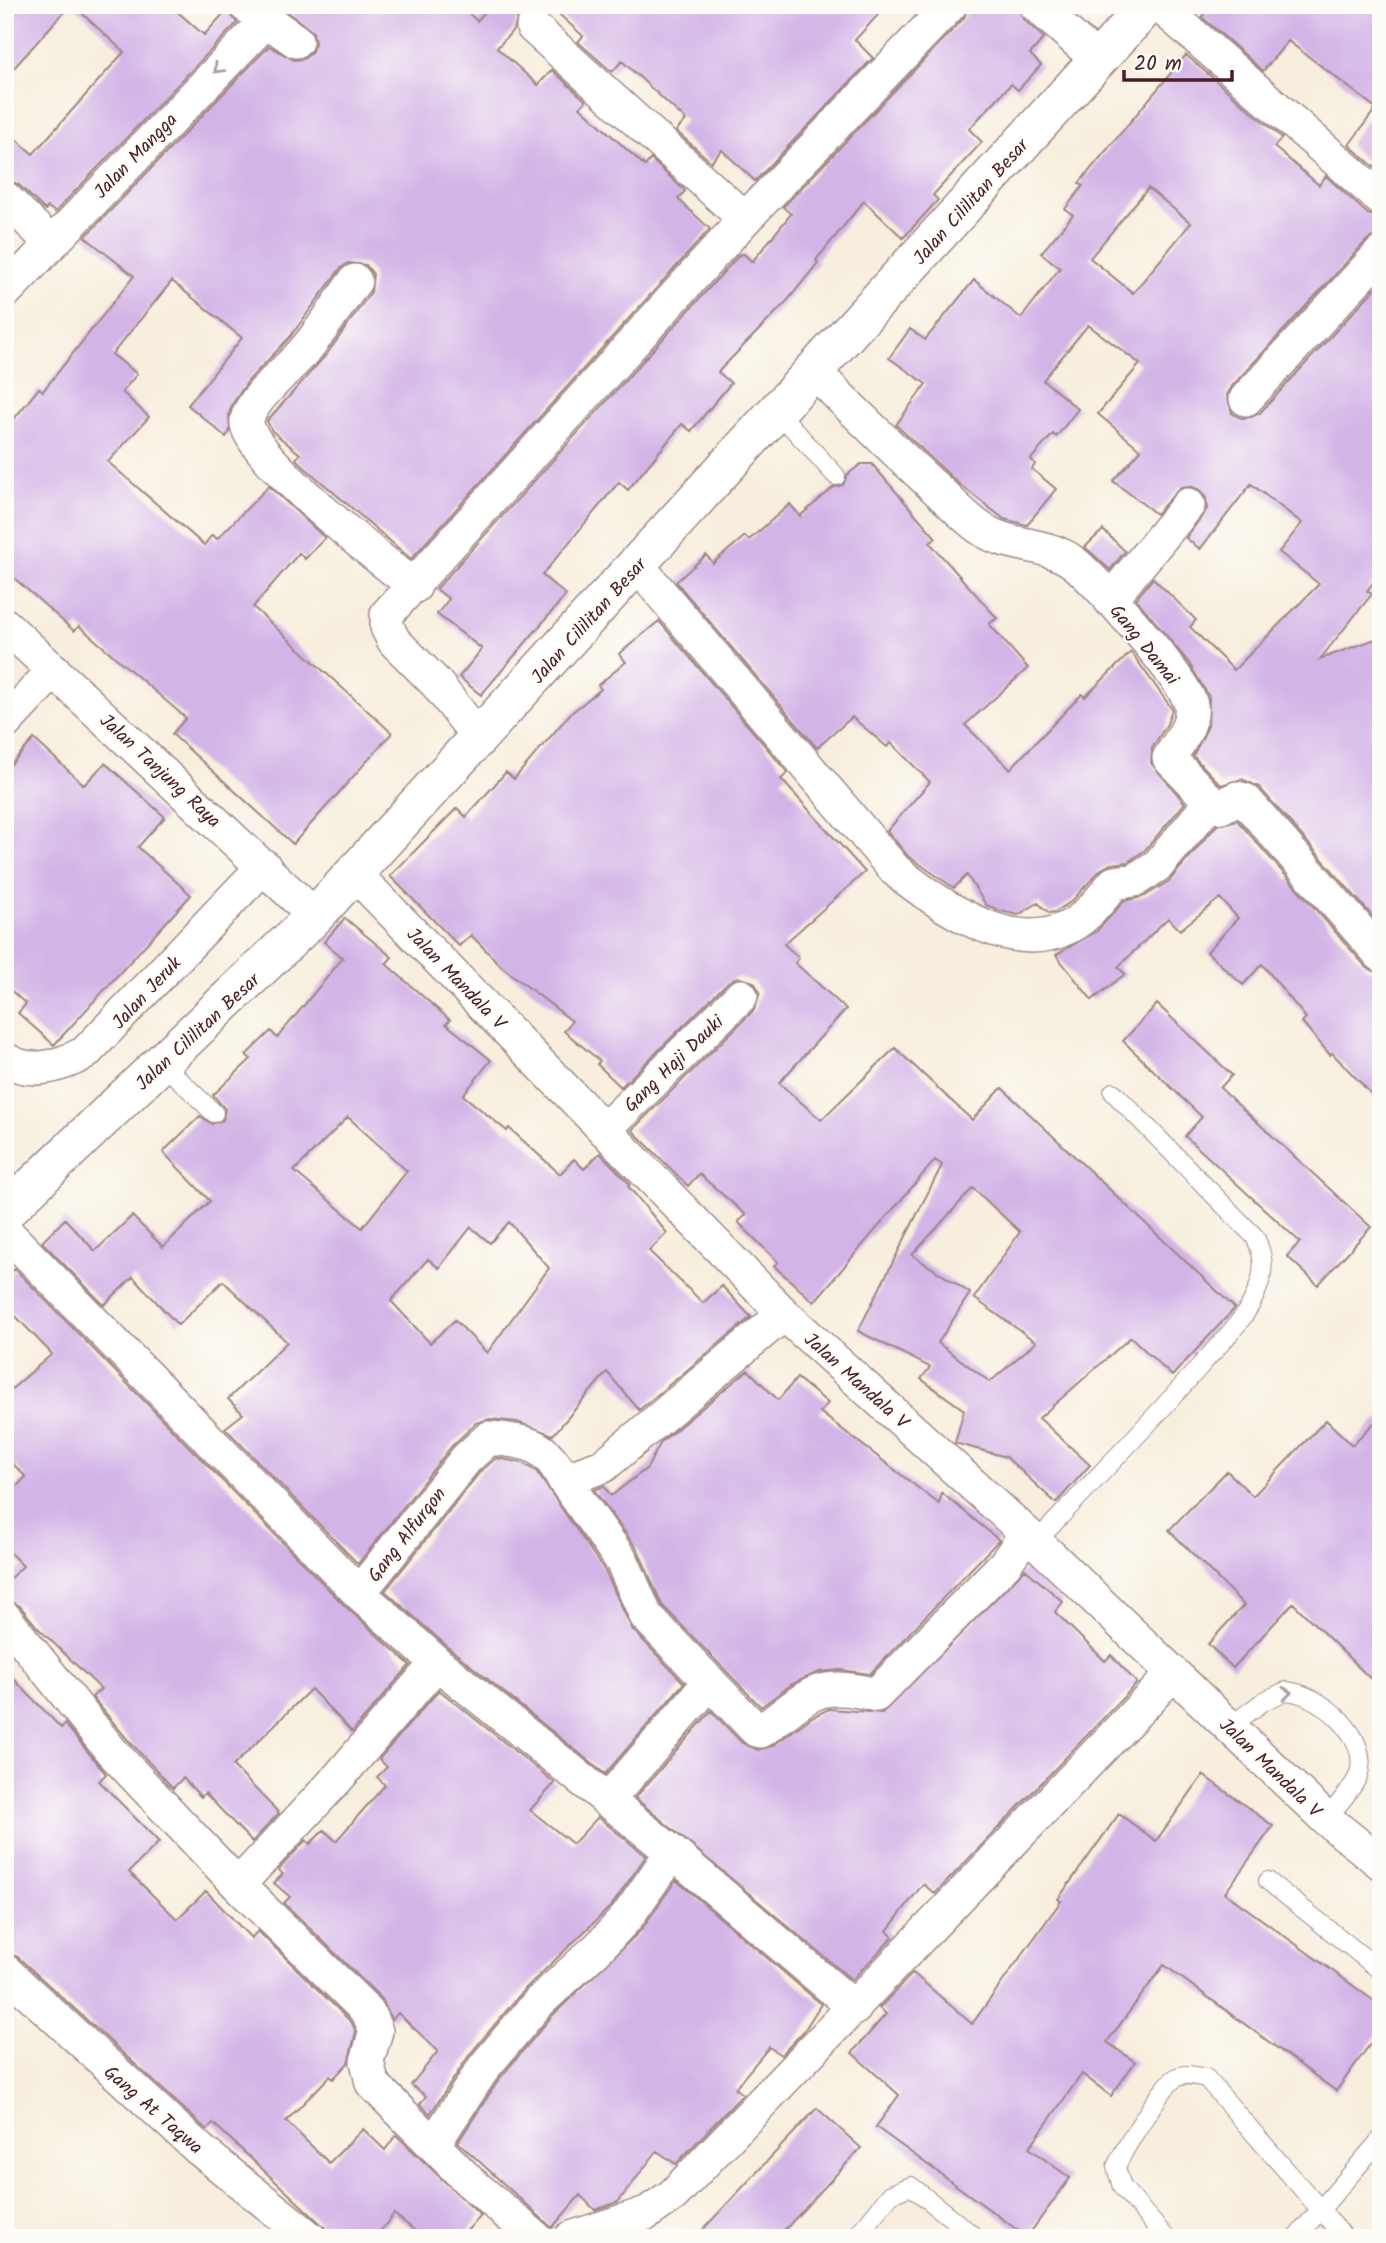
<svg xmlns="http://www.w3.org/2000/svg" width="1386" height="2243" font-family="Kalam,sans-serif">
<rect width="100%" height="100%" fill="#fdfcf7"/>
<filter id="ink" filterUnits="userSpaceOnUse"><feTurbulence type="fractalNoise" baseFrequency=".0143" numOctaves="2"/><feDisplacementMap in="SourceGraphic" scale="14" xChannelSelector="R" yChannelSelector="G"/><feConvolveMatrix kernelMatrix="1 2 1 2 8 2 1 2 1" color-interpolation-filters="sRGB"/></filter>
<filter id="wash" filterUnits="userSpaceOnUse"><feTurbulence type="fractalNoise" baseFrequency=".00686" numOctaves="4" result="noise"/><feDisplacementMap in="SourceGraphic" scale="28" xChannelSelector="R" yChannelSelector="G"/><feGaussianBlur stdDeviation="1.57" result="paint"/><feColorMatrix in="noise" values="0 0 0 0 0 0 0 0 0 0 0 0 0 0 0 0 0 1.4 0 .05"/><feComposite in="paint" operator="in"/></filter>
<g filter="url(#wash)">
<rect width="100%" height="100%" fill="#f7eedd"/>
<g id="blocks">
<path fill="#d3b4e7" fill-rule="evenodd" d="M17,5H70L5,78V18Z
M73,5H170L204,35L227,10L237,23L55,212L48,207L45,210L18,184L5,179V130L33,154L124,52Z
M279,5H460L477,21L491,5H536L519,14L514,29L497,48L538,85L552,70L586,101L580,107L645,166L651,159L685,191L678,199L710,229L411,559L304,467L296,459L300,454L272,431L267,421L327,354L371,292L373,274L366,265L348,263L340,269L290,337L248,381L232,405L229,414L230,431L226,437L188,405L242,338L172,281L112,354L137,374L122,392L149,417L108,462L204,545L212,535L217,539L269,486L325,538L305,559L299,553L253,607L392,733L293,844L172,734L186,718L79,626L74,631L5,570V430L39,388L43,391L134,276L85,237L269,46L294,60L303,59L311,53L315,43L313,32Z
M549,5H887L855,40L873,58L755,181L722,150L711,162L676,131L686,120L622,61L612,72L578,42L583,36Z
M969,5H1017L1023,19L1044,38L1030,54L1041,65L1018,90L1011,84L969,129L982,142L933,195L938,200L903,238L864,201L816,260L818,263L788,300L718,372L731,383L691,431L682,424L628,490L619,482L542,575L566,595L481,695L459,677L482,649L437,614L449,599L436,589L739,255L744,254L752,262L791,214L783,207L964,18Z
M1211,5H1381V173L1349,145L1376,108L1288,41L1263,71L1202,17Z
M1186,55L1282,138L1274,147L1319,185L1326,176L1368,214L1381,218V234L1367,240L1232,386L1227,395L1232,413L1241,418L1251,417L1260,413L1381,282V571L1367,591L1372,594L1320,659L1381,637V926L1259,787L1242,779L1221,785L1193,756L1208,726L1209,697L1189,663L1136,599L1153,578L1196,620L1190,627L1234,670L1319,584L1279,552L1302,523L1251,484L1200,549L1186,538L1207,509L1206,498L1200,490L1190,486L1181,487L1156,514L1113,481L1141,450L1098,414L1140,364L1088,325L1043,380L1078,409L1056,437L1053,434L1031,459L1035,464L1032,469L1056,489L1027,525L1004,519L959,484L896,425L926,384L889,358L910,329L925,340L974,280L1021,318L1060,268L1041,253L1073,215L1065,209L1083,186L1079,183ZM1148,188L1191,223L1133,293L1090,258Z
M861,464H872L936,538L930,543L997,618L989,624L1028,668L965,725L1010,769L1082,694L1085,697L1131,652L1172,709L1167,724L1152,748L1151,763L1185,803L1145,850L1128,862L1111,864L1100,870L1072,901L1055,912L1049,913L1038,903L1018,915L1001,911L986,905L967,875L954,888L908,856L887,831L930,782L891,743L887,747L852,717L817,748L676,582L706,555L713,563L745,536L749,540L790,504L800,516L834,487L843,485L847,475Z
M1103,530L1125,551L1110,570L1085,547Z
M659,621L788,773L781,779L865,872L784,944L799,958L795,963L846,1009L779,1083L821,1120L895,1048L972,1120L1002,1088L1235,1308L1172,1376L1131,1337L1039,1418L1090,1465L1056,1503L1006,1457L955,1443L964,1410L921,1379L930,1367L858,1331L942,1165L935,1160L814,1302L774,1266L778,1262L738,1222L746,1215L699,1174L688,1186L632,1130L754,1010L760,992L754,982L737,977L728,982L621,1087L597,1064L600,1061L564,1031L572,1021L502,967L471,935L459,946L390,876L457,808L466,817L506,772L514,779L570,714L601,689L598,685L626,662L619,654ZM973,1188L1020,1232L974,1298L1036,1342L990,1382L938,1343L970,1293L912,1255Z
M34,739L84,785L105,763L165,817L138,847L191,895L54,1045L18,1013L26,1004L5,985V771Z
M1237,820L1367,968L1381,974V1104L1332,1053L1330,1055L1302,1022L1306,1018L1262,964L1243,985L1207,952L1238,918L1220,898L1180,930L1168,918L1118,967L1125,974L1092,1000L1056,955L1097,931L1124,901L1145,896L1169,881L1217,825Z
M345,918L392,957L386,964L450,1020L446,1024L491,1060L463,1095L507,1131L509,1128L560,1174L574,1159L584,1169L600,1153L630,1184L628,1186L667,1233L649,1251L703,1303L722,1286L751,1317L639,1410L607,1372L553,1435L517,1422L490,1419L476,1423L451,1447L358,1564L225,1428L243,1414L228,1399L287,1342L223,1281L178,1325L133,1277L104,1305L42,1242L65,1219L95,1251L132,1216L163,1247L210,1201L163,1152L200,1116L212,1124L223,1120L225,1109L213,1095L251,1059L246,1055L271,1031L277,1038L343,958L324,942ZM348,1117L407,1171L362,1228L294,1171ZM509,1222L549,1268L487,1353L455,1320L430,1343L391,1301L428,1259L439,1268L471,1227L490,1243Z
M1157,1004L1232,1075L1220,1088L1371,1227L1318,1285L1287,1256L1300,1242L1185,1136L1202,1117L1123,1041Z
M15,1269L345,1606L410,1665L352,1732L311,1689L233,1766L279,1813L252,1842L205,1793L201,1797L183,1778L173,1788L127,1739L92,1697L101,1689L37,1627L20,1606L5,1599V1583L23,1566L5,1548V1498L26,1477L5,1456V1395L52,1354L5,1305V1278Z
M748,1370L778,1400L797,1378L828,1403L820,1412L939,1504L942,1493L999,1540L870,1674L840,1670L819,1672L792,1684L761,1707L662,1605L638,1550L594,1490L604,1486L611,1496L647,1468L661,1442Z
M1381,1416V1689L1293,1603L1233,1668L1208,1644L1244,1605L1169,1530L1227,1471L1253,1496L1326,1420L1352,1445Z
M496,1458L520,1462L536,1471L605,1571L632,1629L684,1683L605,1774L449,1648L385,1591L480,1472Z
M1025,1569L1063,1602L1055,1612L1105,1661L1111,1655L1137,1683L935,1894L923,1884L887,1931L893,1937L852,1980L635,1798L711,1711L742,1743L758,1750L772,1746L812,1717L829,1709L882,1713Z
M5,1670L61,1728L65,1724L106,1774L99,1781L159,1842L129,1872L177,1919L206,1891L251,1938L258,1931L352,2023L356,2032L348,2063L333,2079L330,2076L286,2121L329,2163L363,2129L385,2150L396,2135L481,2216L460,2238H424L394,2214L375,2238H336L213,2123L207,2130L18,1957L5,1952Z
M439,1690L555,1783L530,1810L573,1844L598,1817L646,1856L612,1905L523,1991L470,2054L430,2114L420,2104L426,2096L411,2085L438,2051L398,2013L392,2020L382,1999L284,1903L290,1897L274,1883L283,1874L278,1870L306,1840L310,1844L324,1830L336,1841L385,1785L377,1777L387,1767L379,1759Z
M1203,1775L1273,1826L1225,1893L1381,2006V2029L1336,2091L1164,1965L1107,2042L1135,2062L1111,2096L1082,2074L1029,2148L1070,2178L1027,2237L876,2127L899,2095L852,2053L886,2014L879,2008L913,1973L972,2024L1061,1901L1058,1899L1119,1814L1156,1841Z
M676,1880L821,2004L804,2031L781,2055L769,2047L735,2088L743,2094L676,2164L657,2151L618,2202L595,2210L580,2195L552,2228L458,2142L500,2078L552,2016L641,1930Z
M817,2108L861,2148L777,2238H695Z"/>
</g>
</g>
<g filter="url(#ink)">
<use href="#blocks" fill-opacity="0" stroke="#a08684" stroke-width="2"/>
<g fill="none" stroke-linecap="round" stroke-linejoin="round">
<defs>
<path id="service" d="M778,412L836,476
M163,1064L214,1113
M1036,1542C1091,1483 1148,1426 1201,1365C1221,1342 1248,1318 1258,1288C1265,1269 1264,1255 1255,1237L1113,1092
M1229,1727L1264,1701L1286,1691C1319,1693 1373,1738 1358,1776C1352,1791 1336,1806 1326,1819
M1268,1881L1381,1971
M855,2238L891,2194L911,2186L976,2238
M1166,2238L1122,2187L1116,2167C1124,2149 1160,2090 1174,2079C1183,2072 1196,2076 1206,2078L1345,2238
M1296,2238L1381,2139"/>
<path id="minor" d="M245,5L296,41
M1036,5L1098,60
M1159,5L1381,199
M533,27L745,219
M5,198L50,242
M355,281C338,304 323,329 305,350C290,368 251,398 247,420C241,451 388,566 415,586
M5,292L266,21
M814,371C853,411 892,448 932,485C948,499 963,516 980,528C1008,548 1046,542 1073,562C1096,579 1186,681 1191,705C1194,725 1178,743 1169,758L1211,802L1221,807L1237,798L1245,800L1381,955
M1246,399L1381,253
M637,565L895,870C936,903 1007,953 1062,930C1085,921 1099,901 1114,883L1135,880L1158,865L1211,802
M1110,600L1188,505
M5,625L315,916
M5,723L54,670
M480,739L436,683L394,641L387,627V614L745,219L950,5
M355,874L784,1314L1036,1542L1326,1819L1381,1863
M5,1059C31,1076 60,1066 85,1053L264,866
M604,1130L741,996
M5,1231L359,1593L437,1663L672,1852L855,2008
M564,1480L622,1561L646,1616L756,1730L761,1731C808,1698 814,1678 876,1695L1005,1564L1026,1534
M359,1593L466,1459L489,1438C528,1442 546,1443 564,1480L603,1466L784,1314
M5,1618L112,1752L238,1885L368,2012L376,2031L367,2061L372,2083L469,2181L536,2238
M607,1801L710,1682
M238,1885L337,1779L437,1663
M5,1971L199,2149L310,2238
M433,2145L485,2066L538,2003L599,1947L627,1917L672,1852
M571,2238L647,2213L673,2195L1172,1675"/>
<path id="tertiary" d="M5,1212L315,916L1148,5"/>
</defs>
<use href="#service" stroke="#a08684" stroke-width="20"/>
<use href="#minor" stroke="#a08684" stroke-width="36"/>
<use href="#tertiary" stroke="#a08684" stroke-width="41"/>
<use href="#service" stroke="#fff" stroke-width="18"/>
<use href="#minor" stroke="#fff" stroke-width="33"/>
<use href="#tertiary" stroke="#fff" stroke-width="38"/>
</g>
<defs><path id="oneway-chevron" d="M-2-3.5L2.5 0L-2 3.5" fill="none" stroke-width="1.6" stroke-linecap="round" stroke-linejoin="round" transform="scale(1.75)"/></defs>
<g stroke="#ae9aa0">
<use href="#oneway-chevron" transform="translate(218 69) rotate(134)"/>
<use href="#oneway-chevron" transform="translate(1287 1693) rotate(-6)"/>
</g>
</g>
<g text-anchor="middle" stroke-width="5" stroke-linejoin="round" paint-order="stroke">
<g font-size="19" fill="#4a1f2b" stroke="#fdfcf7">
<text transform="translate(135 155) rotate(-46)" y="7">Jalan Mangga</text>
<text transform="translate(970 201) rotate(-48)" y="7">Jalan Cililitan Besar</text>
<text transform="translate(588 620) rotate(-48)" y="7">Jalan Cililitan Besar</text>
<text transform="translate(1145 644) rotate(51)" y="7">Gang Damai</text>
<text transform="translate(161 770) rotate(43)" y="7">Jalan Tanjung Raya</text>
<text transform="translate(457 978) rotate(46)" y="7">Jalan Mandala V</text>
<text transform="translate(146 992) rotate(-47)" y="7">Jalan Jeruk</text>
<text transform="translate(197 1031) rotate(-43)" y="7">Jalan Cililitan Besar</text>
<text transform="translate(673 1063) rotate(-44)" y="7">Gang Haji Dauki</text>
<text transform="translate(857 1380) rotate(42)" y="7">Jalan Mandala V</text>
<text transform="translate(406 1534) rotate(-52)" y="7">Gang Alfurqon</text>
<text transform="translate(1271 1767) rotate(44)" y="7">Jalan Mandala V</text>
<text transform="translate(154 2109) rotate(41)" y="7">Gang At Taqwa</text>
</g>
</g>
<rect width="1386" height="2243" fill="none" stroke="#fdfcf7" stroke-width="28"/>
<path d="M1124 70v10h108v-10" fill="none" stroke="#4a1f2b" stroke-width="3.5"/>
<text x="1134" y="70" font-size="21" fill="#4a1f2b" stroke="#fdfcf7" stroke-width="5" paint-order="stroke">20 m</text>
</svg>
